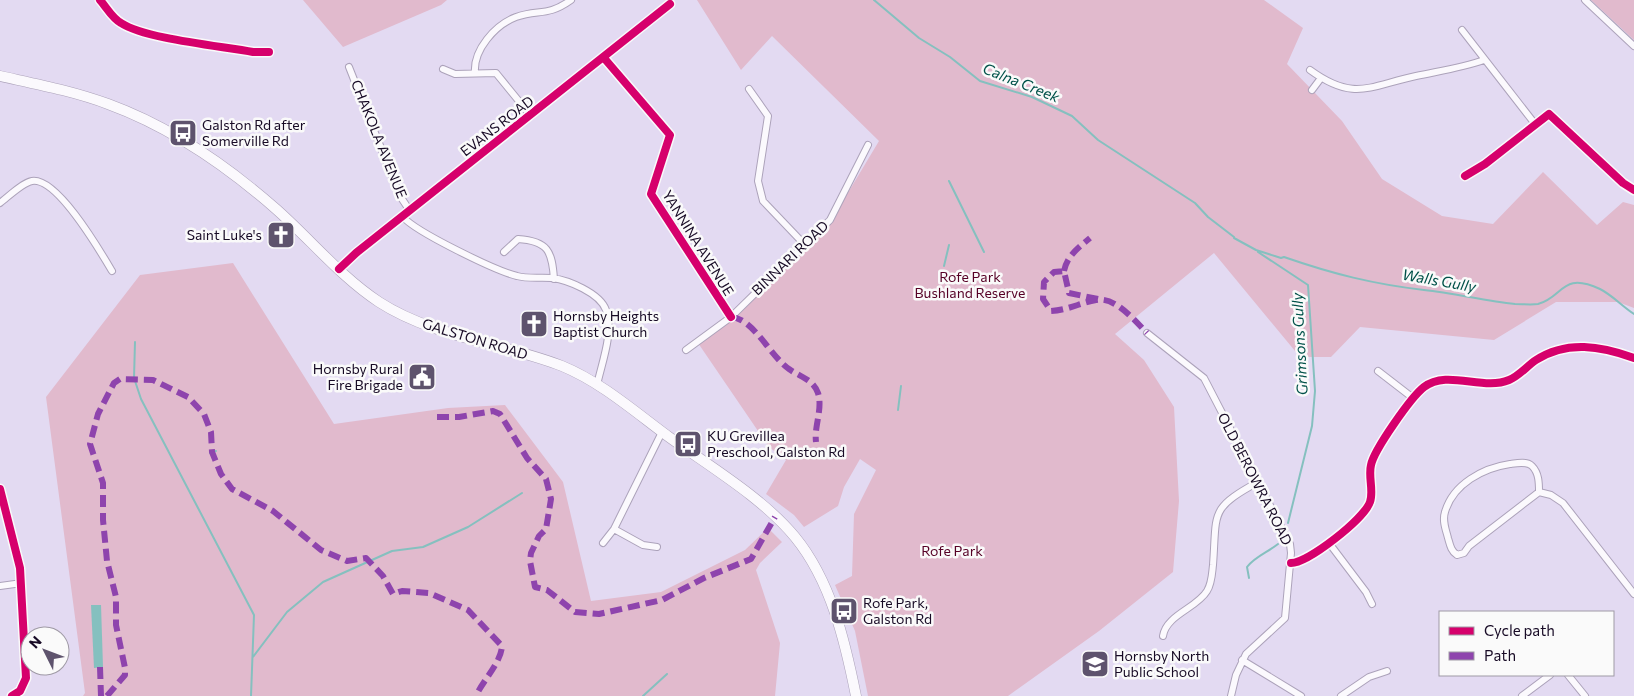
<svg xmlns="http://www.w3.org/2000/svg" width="1634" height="696" font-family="Commissioner,sans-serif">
<rect width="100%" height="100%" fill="#e3daf2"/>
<path fill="#e1bacd" d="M303,0H447L441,5L343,47Z
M697,0H1264L1303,28L1287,64L1342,121L1382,179L1442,216L1493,224L1543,172L1597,225L1623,202L1634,205V308L1618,302H1556L1494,340L1360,327L1331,357H1300L1214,253L1115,334L1144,360L1174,407L1179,501L1173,572L1099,631L1008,696H868L855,631L835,585L852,576L854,514L876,470L860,459L844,487L838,506L804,527L794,515L766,494L786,460L769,447L698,343L831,221L879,141L772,36L741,70Z
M1591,0H1634V40Z
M233,263L334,424L448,408L505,405L563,482L591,601L661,592L745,550L768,528L782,542L760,563L756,570L780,643L775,696H83L85,693L46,397L140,275Z"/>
<path fill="#85c0bf" d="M91,605H101L103,667L94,668Z"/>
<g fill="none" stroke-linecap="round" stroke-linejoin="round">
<path stroke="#85c0bf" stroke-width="2" d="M874,0L919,38L950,57L980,81L1032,97L1072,116L1098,140L1195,203L1208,217L1234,237
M949,181L984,252
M1234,238L1256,250L1281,258L1284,257C1333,274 1373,284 1424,290C1455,293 1484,301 1515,304C1522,304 1531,305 1538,304C1564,297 1561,271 1600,289C1612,295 1622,306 1634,314
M1258,252L1308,285L1315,391L1312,426L1288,523
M944,266L949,245
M135,342L134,378L141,399L254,615L251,696
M898,410L901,386
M213,452L216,451
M210,453L212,452
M1249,578L1247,567C1254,557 1268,552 1278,544
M253,657L287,612L323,582L392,551L423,547L468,527L522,493
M643,696L667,674"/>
<defs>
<path id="minor" d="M100,0C107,8 112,18 121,23C145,39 221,46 253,52H269
M1585,0L1634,46
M1462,30L1535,124
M604,58L670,135L651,194L731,317
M349,67L400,196L410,211
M443,69L455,74L496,73L531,116
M1310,70C1354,102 1369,86 1416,76C1439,71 1461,68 1484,60
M475,73C473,50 495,25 516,17C539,9 547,17 571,0
M749,89L768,116L758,181L763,201L804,244
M1312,90L1321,78
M1465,176L1485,164L1549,114L1623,183L1634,190
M0,203C9,196 22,183 32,181C57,177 100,251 112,271
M403,217C416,232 496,271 517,276C528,279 541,277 552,278C568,280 600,293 606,310C614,332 602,362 597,385
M504,252L518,239C548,241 552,251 554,279
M339,269L356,253L670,4
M1147,333L1204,378L1290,544L1291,553L1285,618L1246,654L1236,675L1231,696
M686,350L731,317L830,220L868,145
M1378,371L1413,398
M0,489L20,568L26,678L20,691L12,696
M1539,492C1539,483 1539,473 1532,466C1527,461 1517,463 1510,464C1483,468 1453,484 1445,512C1442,521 1446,530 1448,538C1450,545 1451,551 1457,555L1464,553L1469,546L1539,492L1551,495L1563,503L1634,594
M603,543L614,529
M1329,543L1366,592L1372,604
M657,547L643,545L614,529L662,432
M1291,563C1308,563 1364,519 1370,502C1374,491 1368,477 1371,465C1374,450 1411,397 1424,387C1447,369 1483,391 1509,380C1519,376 1527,366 1536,360C1567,340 1601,346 1634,358
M0,586L22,583
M1163,636C1166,615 1197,608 1207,591C1212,583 1212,573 1213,565C1217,512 1209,509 1258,482
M1242,660L1301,696
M1568,675L1585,696
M1341,696L1369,677L1387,671
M1522,696L1550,675"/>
<path id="primary" d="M0,76C36,84 73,91 108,104C171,127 226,165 276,209C311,240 341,277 379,302C433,337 503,343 562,366C601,382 635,412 669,437C709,466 763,498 795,537C831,581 845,641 856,696"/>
</defs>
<use href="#minor" stroke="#aca2ba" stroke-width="8"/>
<use href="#primary" stroke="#aca2ba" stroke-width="11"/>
<use href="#minor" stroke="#fbf9fd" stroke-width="6"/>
<use href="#primary" stroke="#fbf9fd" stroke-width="10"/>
<path stroke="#8e44ad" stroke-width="6" stroke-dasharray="12 6" stroke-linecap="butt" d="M1064,271C1067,256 1078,248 1090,238
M1098,299L1069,293L1064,271L1054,272L1044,282L1043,299L1051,311C1068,310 1080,303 1096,300C1115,296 1135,321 1147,333
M731,317C753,318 771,357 789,369C800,377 813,379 818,393C823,409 814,426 816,442
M437,417H459L493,411L500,414L527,458L546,479L551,499L546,529L539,536L531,553L530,561L535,587L547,590L575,612L599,614L662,600L704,578L751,559L775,517
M100,667L101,696
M107,696L125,675V668L116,625V597L107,561L103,520V483L90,444L98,414L114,383L120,379L153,380L188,397L204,414L211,432L212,452L221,474L232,489L273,511L321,550L347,561L366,558L383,576L393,594L402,591L429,593L468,610L502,646C501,663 483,680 476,696"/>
<defs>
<path id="cycleway" d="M100,0C107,8 112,18 121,23C145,39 221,46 253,52H269
M604,58L670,135L651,194L731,317
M1465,176L1485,164L1549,114L1623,183L1634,190
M339,269L356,253L670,4
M0,489L20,568L26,678L20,691L12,696
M1291,563C1308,563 1364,519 1370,502C1374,491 1368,477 1371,465C1374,450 1411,397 1424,387C1447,369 1483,391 1509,380C1519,376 1527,366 1536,360C1567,340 1601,346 1634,358"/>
</defs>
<use href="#cycleway" stroke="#fafafa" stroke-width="11"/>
<use href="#cycleway" stroke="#d6006c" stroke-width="8"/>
</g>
<defs>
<symbol id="bus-square" viewBox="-11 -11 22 22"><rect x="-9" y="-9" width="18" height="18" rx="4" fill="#5e536d" stroke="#fafafa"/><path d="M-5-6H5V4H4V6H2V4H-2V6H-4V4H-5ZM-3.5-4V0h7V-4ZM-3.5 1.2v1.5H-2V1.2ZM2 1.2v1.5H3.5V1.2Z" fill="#fff"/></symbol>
<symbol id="church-square" viewBox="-11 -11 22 22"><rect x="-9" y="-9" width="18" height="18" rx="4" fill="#5e536d" stroke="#fafafa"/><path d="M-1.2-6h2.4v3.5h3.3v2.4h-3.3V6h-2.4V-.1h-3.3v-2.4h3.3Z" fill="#fff"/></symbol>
<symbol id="civic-square" viewBox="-11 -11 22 22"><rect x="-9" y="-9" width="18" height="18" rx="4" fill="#5e536d" stroke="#fafafa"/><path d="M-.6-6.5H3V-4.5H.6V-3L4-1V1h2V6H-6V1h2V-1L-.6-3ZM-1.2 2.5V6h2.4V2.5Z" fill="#fff"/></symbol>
<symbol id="school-square" viewBox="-11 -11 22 22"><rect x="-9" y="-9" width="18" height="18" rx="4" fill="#5e536d" stroke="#fafafa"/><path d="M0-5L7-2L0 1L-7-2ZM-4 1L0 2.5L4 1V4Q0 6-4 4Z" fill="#fff"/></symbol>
</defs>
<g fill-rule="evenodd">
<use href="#bus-square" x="167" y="117" width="32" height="32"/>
<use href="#church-square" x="265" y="219" width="32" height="32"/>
<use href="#church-square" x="518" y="308" width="32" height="32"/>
<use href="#civic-square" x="406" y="361" width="32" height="32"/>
<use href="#bus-square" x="672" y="428" width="32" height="32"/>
<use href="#bus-square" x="828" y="595" width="32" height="32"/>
<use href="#school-square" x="1079" y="648" width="32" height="32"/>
</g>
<g text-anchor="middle" stroke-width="5" stroke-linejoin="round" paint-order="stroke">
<g font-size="14" fill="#170a25" stroke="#fafafa" text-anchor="start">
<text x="202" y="130">Galston Rd after<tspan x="202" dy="16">Somerville Rd</tspan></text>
<text x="262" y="240" text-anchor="end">Saint Luke's</text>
<text x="553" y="321">Hornsby Heights<tspan x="553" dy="16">Baptist Church</tspan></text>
<text x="403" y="374" text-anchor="end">Hornsby Rural<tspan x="403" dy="16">Fire Brigade</tspan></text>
<text x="707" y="441">KU Grevillea<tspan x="707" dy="16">Preschool, Galston Rd</tspan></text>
<text x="863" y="608">Rofe Park,<tspan x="863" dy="16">Galston Rd</tspan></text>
<text x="1114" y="661">Hornsby North<tspan x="1114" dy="16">Public School</tspan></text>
</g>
<g font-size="14" fill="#170a25" stroke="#fafafa">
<text transform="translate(497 126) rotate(-38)" y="5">EVANS ROAD</text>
<text transform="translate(379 139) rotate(68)" y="5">CHAKOLA AVENUE</text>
<text transform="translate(698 243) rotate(58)" y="5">YANNINA AVENUE</text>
<text transform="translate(790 258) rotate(-44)" y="5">BINNARI ROAD</text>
<text transform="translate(475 339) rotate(17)" y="5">GALSTON ROAD</text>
<text transform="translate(1255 479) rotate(63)" y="5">OLD BEROWRA ROAD</text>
</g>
<g font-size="14" fill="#560026" stroke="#fafafa">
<text x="970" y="282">Rofe Park<tspan x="970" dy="16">Bushland Reserve</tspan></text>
<text x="952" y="556">Rofe Park</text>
</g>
<g font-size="15" font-style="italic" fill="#005149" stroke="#fafafa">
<text transform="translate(1021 83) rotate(22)" y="5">Calna Creek</text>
<text transform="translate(1439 281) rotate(10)" y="5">Walls Gully</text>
<text transform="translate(1300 344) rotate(-93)" y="5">Grimsons Gully</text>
</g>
</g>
<rect x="1439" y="611" width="175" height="65" fill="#fafafa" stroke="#9f9aa5"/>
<rect x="1449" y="627" width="25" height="8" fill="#d6006c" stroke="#9f9aa5"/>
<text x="1484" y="636" font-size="15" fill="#170a25">Cycle path</text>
<rect x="1449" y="652" width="25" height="8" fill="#8e44ad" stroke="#9f9aa5"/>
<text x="1484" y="661" font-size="15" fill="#170a25">Path</text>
<g transform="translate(45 651) rotate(312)"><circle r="24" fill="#fafafa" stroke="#9f9aa5"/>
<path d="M0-4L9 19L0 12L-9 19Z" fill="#5e536d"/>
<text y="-8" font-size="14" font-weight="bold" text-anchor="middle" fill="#170a25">N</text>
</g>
</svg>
